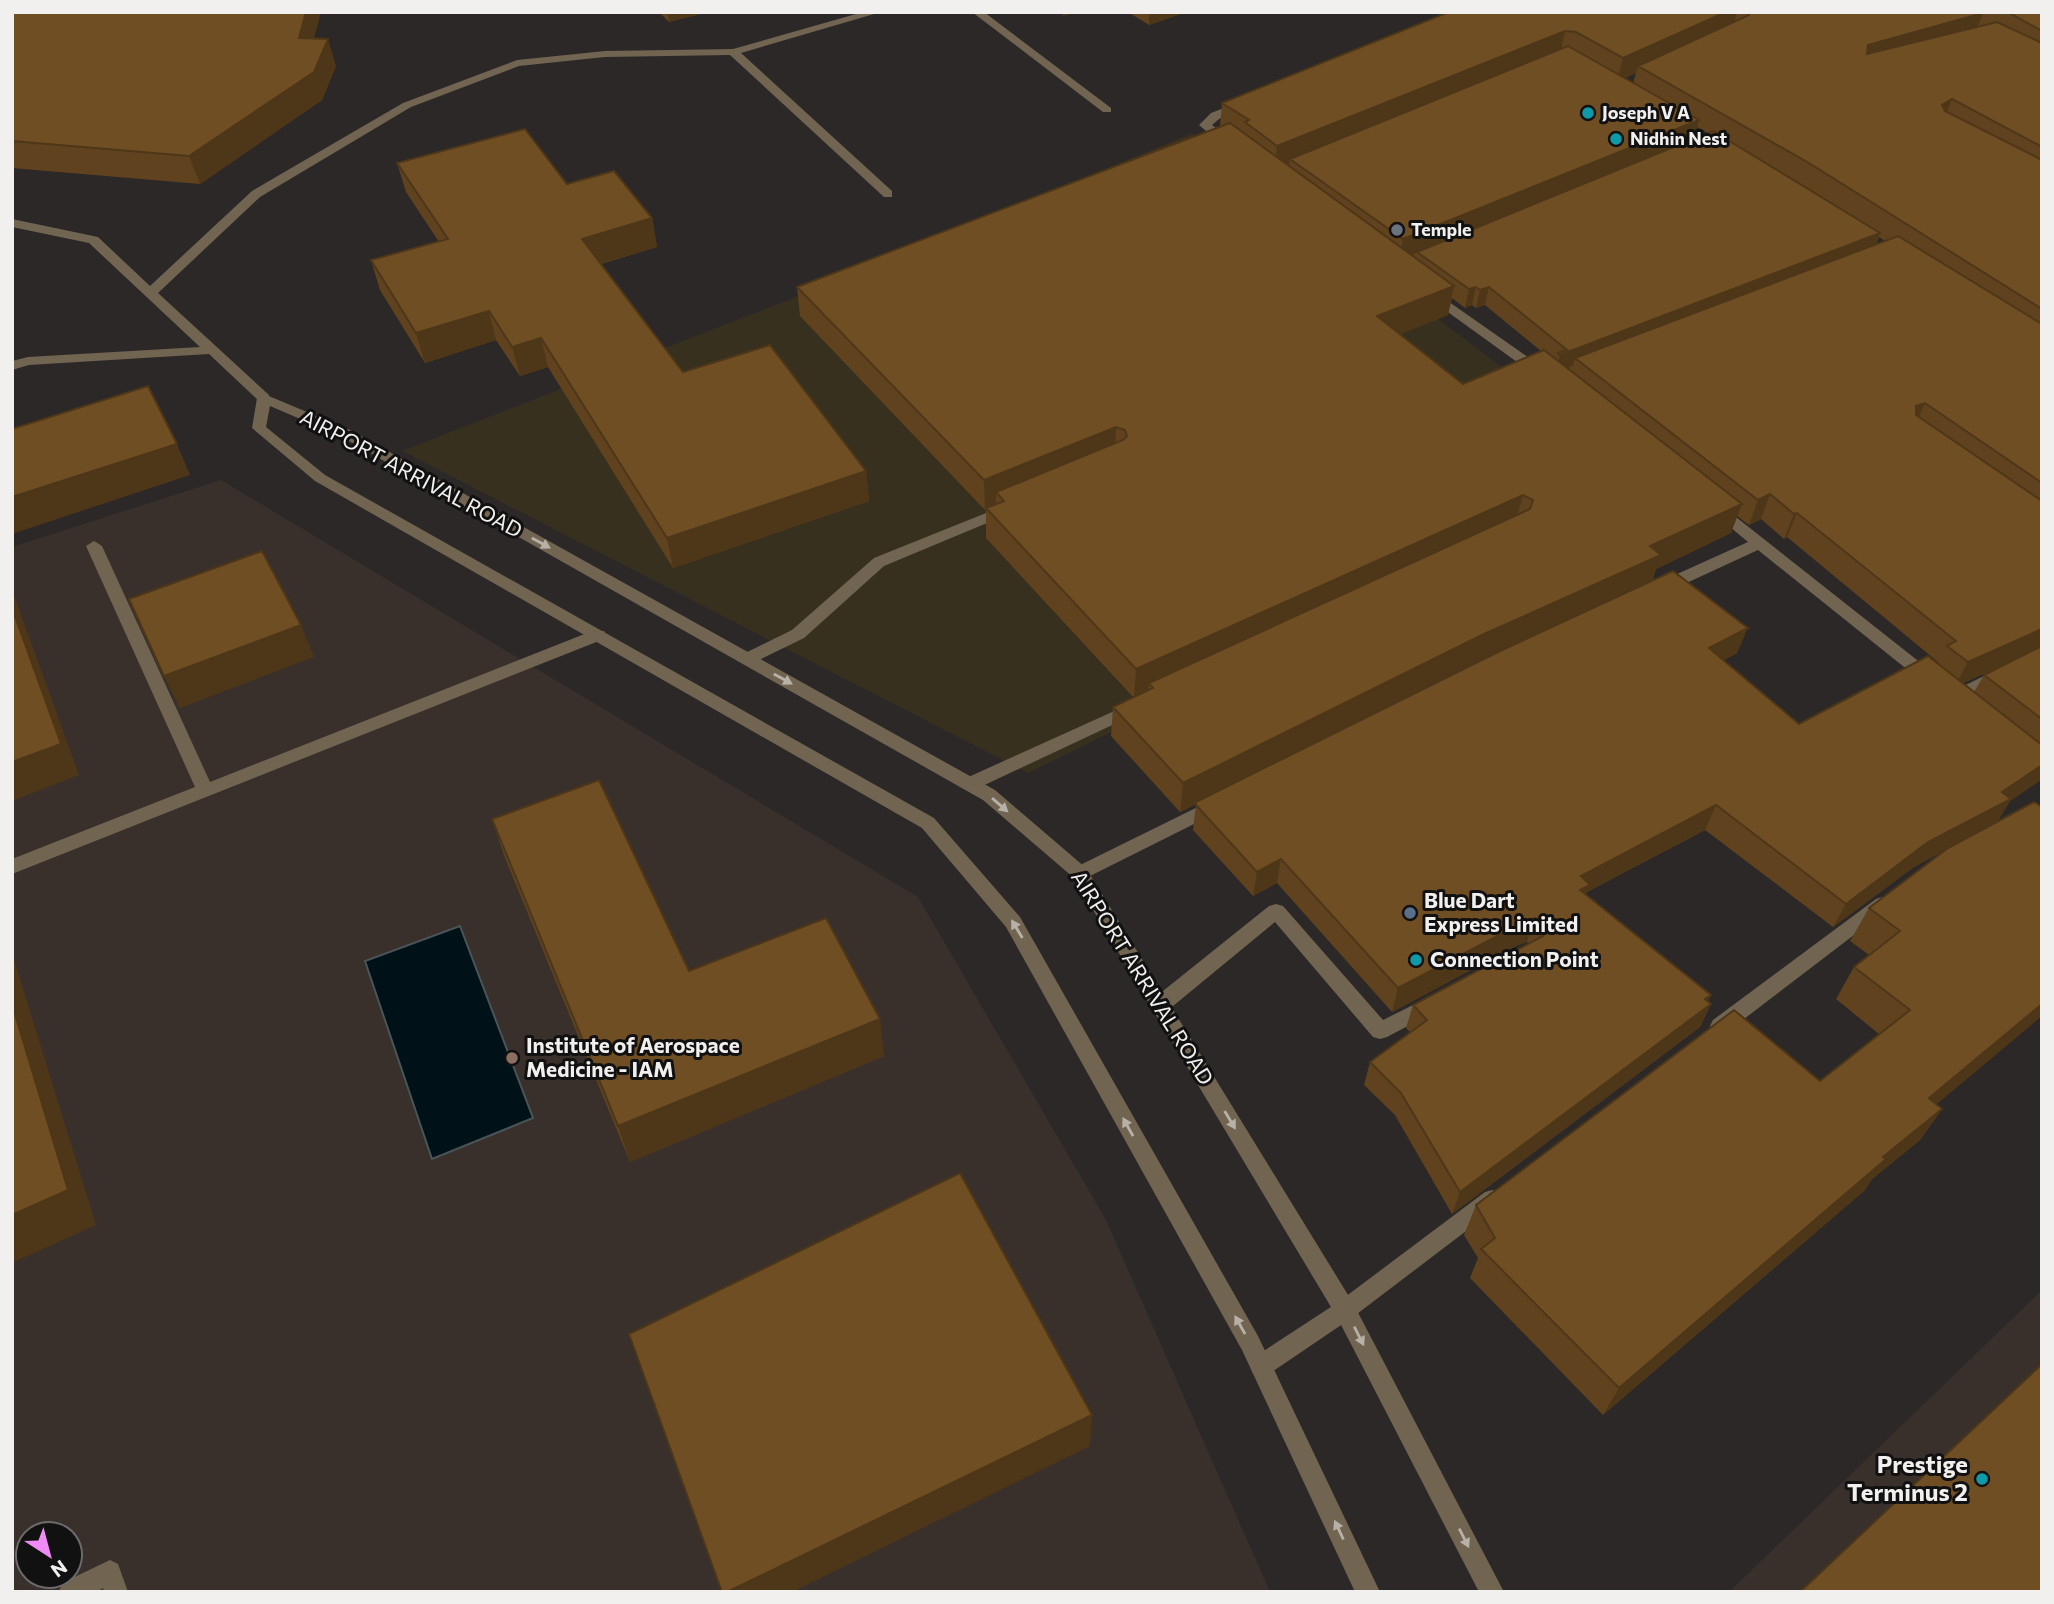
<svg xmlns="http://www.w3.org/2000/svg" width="2054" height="1604" font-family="Commissioner,sans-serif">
<rect width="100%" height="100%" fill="#2b2827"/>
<path fill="#39302c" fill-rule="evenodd" d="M221,480L918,897L1106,1220L1270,1592H12V547ZM28,1534H70V1576H28Z
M2042,1290V1592H1729Z"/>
<path fill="#37301f" d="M1192,133L1651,480L1481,551L1028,773L402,451L885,262Z"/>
<path fill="#001218" stroke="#495558" stroke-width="2" d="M460,926L533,1118L432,1159L365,961Z"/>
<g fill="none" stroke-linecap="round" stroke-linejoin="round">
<path fill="#716551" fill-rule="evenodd" d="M863,12H881L741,53L892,191V197H884L730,55L605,57L519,66L411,107L260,197L158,293L269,395V401H259L209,354L29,365L12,370V361L28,357L200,347L89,243L12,227V219L98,237L150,286L252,191L403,103L517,60L605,51L733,49Z
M972,12H984L1111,108V112H1103Z
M1006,505L1014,510L1011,513L884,566L804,638L753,663L747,665L739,659L741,655L792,630L874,558Z
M94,541L102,546L210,782L592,631H604L606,635L604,639L12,874V859L195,787L86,546Z
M1132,703L1138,705L1140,709L1138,713L976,789H964L961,784L964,779Z
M110,1560L118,1564L128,1592H104L103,1588L97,1592H59L62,1583Z"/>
<path fill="#716551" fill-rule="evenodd" d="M1242,101L1248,105L1246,107L1219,119L1212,125L1233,141V147H1225L1199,125L1211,113Z
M1432,290L1545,369V375H1535L1427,297V291Z
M1717,504L1722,506L1936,675L1938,679L1936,683H1924L1758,550L1667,592H1655L1653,588L1655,584L1748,542L1712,512L1709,509L1712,506Z
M2042,648V661L1959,702L1953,704L1945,698L1947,694Z
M1214,799L1220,801L1223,806L1220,811L1086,878H1074L1071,873L1074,868Z
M1882,897L1888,899L1891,904L1888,909L1727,1032L1720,1034L1713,1032L1710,1026L1713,1020L1876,899Z
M1276,904L1283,906L1383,1020L1431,996L1438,998L1441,1004L1438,1010L1387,1037L1380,1039L1373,1037L1275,922L1167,1011L1160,1013L1153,1011L1150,1005L1153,999L1269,906Z
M1492,1190L1499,1192L1502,1199L1499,1206L1353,1317L1269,1374L1261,1377L1253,1374L1250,1366L1253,1358L1337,1303L1485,1192Z"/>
<path fill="#716551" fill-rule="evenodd" d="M264,394L350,430L995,790L1086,868L1353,1303L1504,1592H1479L1337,1317L1074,878L983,800L340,436L270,406L266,427L325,475L934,818L1020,917L1258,1336L1380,1592H1355L1242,1350L1006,927L922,828L315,481L252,428L257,398Z"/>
</g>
<path fill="#60431e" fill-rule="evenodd" d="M12,12L314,39L336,66L322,100L200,184L12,168Z
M659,12H708L669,22Z
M1128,12H1186L1149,25Z
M1449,12H2042V779L2010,801L1997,822L1937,1105L1942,1109L1920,1140L1872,1179L1865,1190L1603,1415L1470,1278L1478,1258L1464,1235L1476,1205L1820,1081L1879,1034L1836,999L1854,967L1869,955L1850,941L1869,908L1945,850L1914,867L1833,927L1705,830L1587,892L1586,894L1711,995L1708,1001L1711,1004L1700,1027L1452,1214L1395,1115L1364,1085L1370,1062L1410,1032L1406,1028L1413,1005L1529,943L1527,942L1518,945L1392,1012L1277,883L1253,896L1193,830L1196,804L1180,812L1111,736L1113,707L1133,697L986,538V509L985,510L800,316L797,287L1220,127L1222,103ZM1636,73L1633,83L1625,78ZM1697,127L1708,133L1693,139ZM1879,237L1885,241L1876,244ZM1452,298L1465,308L1472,305L1476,308L1485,305L1541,351L1463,384L1400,334L1448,315ZM1737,516L1749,525L1761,519L1784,539L1787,537L1938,662V664L1799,724L1724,660L1737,653L1652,581L1656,569L1731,533ZM2013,661L1984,675L1974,692L1963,683Z
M397,163L567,184L652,218L657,247L601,264L683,372L866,471L869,501L673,568L548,367L520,376L496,340L425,363L380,290L371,260L439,242L406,192Z
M492,819L689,971L884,1056L630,1162L505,858Z"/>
<path fill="#4e3718" d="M306,12H321L307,65L299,38Z
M668,12H708L669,22Z
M1063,12H1077L1063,16Z
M1149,12H1186L1149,25Z
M1726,12H1737L1732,30L1638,66L1636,73L1617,81L1623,58Z
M1983,13L1974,36L1859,68L1868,45Z
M1565,31L1560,55L1290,159L1289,164L1274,170L1277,146Z
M328,39L336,66L322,100L200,184L189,156Z
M1952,99L1942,123V105Z
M1699,120L1693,141L1417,252L1416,253L1399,260L1403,239Z
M652,218L657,247L588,267L582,239Z
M1880,233L1873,250L1575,358L1573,366L1555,373L1560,355Z
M1454,286L1448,315L1372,346L1377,316Z
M1476,287L1472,305L1465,308L1469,289Z
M1489,287L1485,305L1476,308L1480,290Z
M489,311L496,340L425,363L416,333Z
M541,338L548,367L520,376L512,347Z
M1925,403L1914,428L1916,406Z
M1116,427L1115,457L996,492V505L985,510L984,480Z
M177,444L190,475L12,534V497Z
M866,471L869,501L673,568L667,538Z
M1770,494L1761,519L1749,525L1758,500Z
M1523,495L1515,525L1149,683L1148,692L1134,698L1136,669Z
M1742,504L1731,533L1656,569L1650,584L1477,664L1180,812L1183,783L1650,546Z
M1797,513L1787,537L1784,539L1794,514Z
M12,590L79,775L12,801Z
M301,625L314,657L180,708L164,676Z
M1748,628L1737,653L1700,673L1709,648Z
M2042,629V647L1954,687L1968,662Z
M2042,765V779L2010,801L1996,823L1914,867L1833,927L1846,904L1928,842Z
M1716,805L1705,830L1587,892L1581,909V876Z
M1281,859L1277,883L1253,896L1257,872Z
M1535,918L1527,942L1518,945L1392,1012L1398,988L1526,921Z
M12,953L96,1225L12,1263Z
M1711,995L1704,1009L1711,1004L1700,1027L1452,1214L1460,1192Z
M2042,1004V1016L1907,1129L1929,1098Z
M880,1019L884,1056L630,1162L618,1126Z
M1942,1109L1920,1140L1872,1179L1865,1190L1603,1415L1619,1388L1883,1157Z
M1092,1415L1090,1446L792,1592H727Z"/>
<path fill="#704e23" stroke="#4e3718" stroke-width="2" d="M12,12H306L299,38L328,39L314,72L189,156L12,141Z
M1449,12H1726L1623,58L1576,32L1565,31L1277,146L1245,122L1249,120L1222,103Z
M1750,12H1981L1983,13L1868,45L1867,54L1997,22L2042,43V147L1952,99L1942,105L1945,111L2042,160V309L1809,163L1638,66L1749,15Z
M2008,12H2042V31Z
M1568,46L1699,120L1403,239L1290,159Z
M1230,123L1454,286L1377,316L1463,384L1544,350L1742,504L1650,546L1661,555L1484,634L1183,783L1113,707L1153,688L1149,683L1530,509L1533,500L1523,495L1136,669L986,508L1004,501L996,492L1123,440L1127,436L1125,430L1116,427L984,480L797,287Z
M525,129L567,184L614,171L652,218L582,239L683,372L770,345L866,471L667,538L541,338L512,347L489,311L416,333L371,260L448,239L397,163Z
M1713,131L1880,233L1560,355L1558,353L1567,350L1489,287L1480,290L1476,287L1469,289L1417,252Z
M1898,236L2042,324V483L1925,403L1916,406V415L2042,501V629L1968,662L1947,646L1956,641L1797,513L1794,514L1770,494L1758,500L1575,358Z
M148,386L177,444L12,497V429Z
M262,551L301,625L164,676L129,599Z
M1673,571L1748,628L1709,648L1799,724L1928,656L2042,745V765L2002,792L2011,799L1928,842L1846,904L1716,805L1581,876L1590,885L1580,890L1711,995L1705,999L1711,1004L1460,1192L1401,1093L1370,1062L1427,1020L1413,1005L1543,936L1546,929L1544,922L1535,918L1526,921L1398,988L1281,859L1257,872L1196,805V802L1498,652Z
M12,608L61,744L12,762Z
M2042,646V719L1984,675Z
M599,780L689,971L826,918L880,1019L618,1126L492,819Z
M2034,802L2042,807V1004L1929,1098L1942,1109L1883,1157L1886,1159L1619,1388L1481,1249L1495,1238L1476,1205L1734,1010L1820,1081L1910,1010L1854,967L1900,931L1869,908L1948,848Z
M12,1004L68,1190L12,1215Z
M960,1173L1092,1415L727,1592H722L629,1334Z
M2042,1364V1592H1800Z"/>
<defs><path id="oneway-solid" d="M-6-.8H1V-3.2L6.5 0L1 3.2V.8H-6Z" transform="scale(1.75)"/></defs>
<g fill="#b8b1a8">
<use href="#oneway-solid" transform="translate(541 543) rotate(29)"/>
<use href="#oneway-solid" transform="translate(783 679) rotate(29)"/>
<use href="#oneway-solid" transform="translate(1000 805) rotate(41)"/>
<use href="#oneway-solid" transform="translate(1017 929) rotate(-121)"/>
<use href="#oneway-solid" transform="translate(1230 1120) rotate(59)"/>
<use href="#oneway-solid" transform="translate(1128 1127) rotate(-119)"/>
<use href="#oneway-solid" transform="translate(1240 1325) rotate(-119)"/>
<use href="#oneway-solid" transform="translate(1359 1336) rotate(63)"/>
<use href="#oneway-solid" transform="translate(1339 1530) rotate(-115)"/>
<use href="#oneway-solid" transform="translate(1464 1538) rotate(63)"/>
</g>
<g fill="#0f9aa8" stroke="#121111" stroke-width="2.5">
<circle cx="1588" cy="113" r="7"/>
<circle cx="1616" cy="139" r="7"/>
<circle cx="1416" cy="960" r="7"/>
<circle cx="1982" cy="1479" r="7"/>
</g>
<circle fill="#6b7280" stroke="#121111" stroke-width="2.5" cx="1397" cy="230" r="7"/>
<circle fill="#5c6f8a" stroke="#121111" stroke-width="2.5" cx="1410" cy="913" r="7"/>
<circle fill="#8d6e63" stroke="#121111" stroke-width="2.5" cx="512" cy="1058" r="7"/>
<g text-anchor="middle" stroke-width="6" stroke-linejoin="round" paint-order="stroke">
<g font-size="18" font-weight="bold" fill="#f2f0ef" stroke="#121111" text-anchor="start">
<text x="1602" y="119">Joseph V A</text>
<text x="1630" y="145">Nidhin Nest</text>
<text x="1411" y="236">Temple</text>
</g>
<g font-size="21" fill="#f2f0ef" stroke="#121111">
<text transform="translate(411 474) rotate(28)" y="7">AIRPORT ARRIVAL ROAD</text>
<text transform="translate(1142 978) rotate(58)" y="7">AIRPORT ARRIVAL ROAD</text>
</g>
<g font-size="21" font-weight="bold" fill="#f2f0ef" stroke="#121111" text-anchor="start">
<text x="1424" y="908">Blue Dart<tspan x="1424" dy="24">Express Limited</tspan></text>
<text x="1430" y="967">Connection Point</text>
<text x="526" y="1053">Institute of Aerospace<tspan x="526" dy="24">Medicine - IAM</tspan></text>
</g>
<g font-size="24" font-weight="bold" fill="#f2f0ef" stroke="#121111" text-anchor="end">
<text x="1968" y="1473">Prestige<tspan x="1968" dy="28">Terminus 2</tspan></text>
</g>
</g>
<rect width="2054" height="1604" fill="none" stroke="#f2f0ef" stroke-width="28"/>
<g transform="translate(49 1555) rotate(144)"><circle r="33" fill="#121111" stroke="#6c6a6a" stroke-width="2"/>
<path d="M0-5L12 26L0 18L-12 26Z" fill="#f08bf6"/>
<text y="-10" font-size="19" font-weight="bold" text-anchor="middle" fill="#f2f0ef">N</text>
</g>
</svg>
